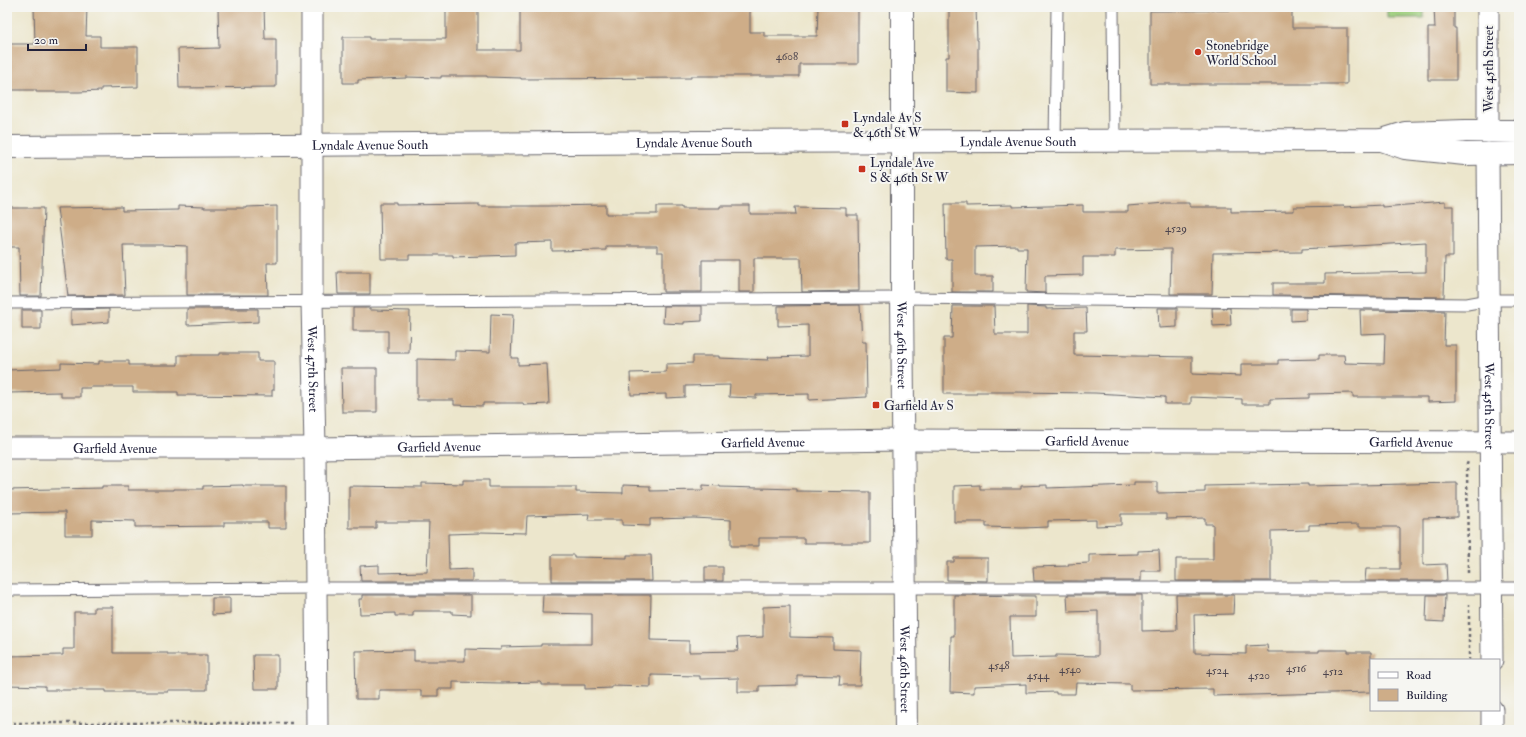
<svg xmlns="http://www.w3.org/2000/svg" width="1526" height="737" font-family="'IM FELL Double Pica',serif">
<rect width="100%" height="100%" fill="#f6f6f2"/>
<filter id="ink" filterUnits="userSpaceOnUse"><feTurbulence type="fractalNoise" baseFrequency=".025" numOctaves="2"/><feDisplacementMap in="SourceGraphic" scale="8" xChannelSelector="R" yChannelSelector="G"/><feConvolveMatrix kernelMatrix="1 2 1 2 8 2 1 2 1" color-interpolation-filters="sRGB"/></filter>
<filter id="wash" filterUnits="userSpaceOnUse"><feTurbulence type="fractalNoise" baseFrequency=".012" numOctaves="4" result="noise"/><feDisplacementMap in="SourceGraphic" scale="16" xChannelSelector="R" yChannelSelector="G"/><feGaussianBlur stdDeviation="0.9" result="paint"/><feColorMatrix in="noise" values="0 0 0 0 0 0 0 0 0 0 0 0 0 0 0 0 0 1.4 0 .05"/><feComposite in="paint" operator="in"/></filter>
<g filter="url(#wash)">
<rect width="100%" height="100%" fill="#ece6cc"/>
<path fill="#9ecf7d" stroke="#60785c" d="M1387,7H1424V18H1387Z"/>
<g id="blocks">
<path fill="#cead88" d="M34,7H87L86,36H100V47H138V87L101,88V91L79,92H36V90H7V44H35Z
M264,7L265,39H276V87L179,88L178,49L219,48L218,8Z
M446,7H478V50H520V7H750V32H764V36H817L818,7H858V64H799V76H691V78L521,79V78L487,77V76H441V78L406,77V78L358,80V83H343V37H369V39H446Z
M949,7H976L977,40H978V93L946,92V57H949Z
M1434,7H1454V28H1456V80H1428V28H1435Z
M1292,10V28H1347V84H1150V11Z
M1164,202H1190V207H1231V212L1294,211V207L1344,206V207L1382,205V207L1445,202V206H1453V257H1445L1444,297L1273,295V283H1325V274L1426,272V242L1302,249V252L1213,253L1212,294H1170L1171,249L1115,250V257H1083V275L1045,276V293L1026,292L1027,248H1017V246L975,247V276H993V292H952V259H946L945,203H966V206L1012,205V207L1083,205V212H1128V206L1164,203Z
M380,203H397V205L479,204V206H547L606,205V214H657V206H682V208H720V206H750V214H796L795,207L846,208V215H858L859,291L802,292L801,258H754V292H739V260H702V292H663V252H657V246H606V250L552,251V242L515,243V255L453,257V255H409V259H381Z
M178,206L204,207V208H246V207L277,206V263H267L268,295H187V246L163,245H123L125,295L68,296L57,208L122,207V211L178,210Z
M7,208H44L41,296H20L19,247H7Z
M337,272H370V294H338Z
M860,305L862,342H866L867,397L809,400V394L756,395V398L729,397L730,385L685,386V397L666,398V394L631,395L630,373L666,372V364L693,363V356H719V358L769,360L768,357L808,356V325L778,326V306Z
M664,306H702V321L684,322V324L663,323Z
M953,306H994L995,334H1027V306L1046,307V309L1086,308L1087,331H1074V355L1192,357V374L1241,376V364H1278V360L1319,359V355H1344L1345,363L1384,364L1385,333L1361,334L1360,310L1445,311L1444,345H1456V401L1428,402V397H1353V393L1309,394V398L1270,399V404H1242V399L1191,397V404H1165V397L1095,393L1011,392H976V394H944V338H952Z
M353,308H370V310H374L410,311L409,353H388V331H353Z
M1158,308H1177V327L1159,328Z
M1212,308H1230L1231,325L1213,326Z
M109,309V322L71,325V310Z
M187,309H258V322L187,325Z
M1291,309H1306V320L1291,321Z
M22,310H41V329H22Z
M491,314L513,315L511,358H518V365L547,364L549,404L524,405L523,403H483V406L454,405V400H417V359L455,360V351L490,352Z
M220,353H258V361H274V390H272V396L178,395V392H133V387H90V388H80V397H61V392L7,393V370L61,368V363L99,364V361H129V365H178V355H220Z
M341,368H377V412H342Z
M463,480H489V487H576V492L623,493V485L650,486V491L703,490V485L720,486V487L796,489V491L870,492V543H804V538H759V546H731V520L694,518L650,519V526L622,525V520H588L589,514L527,516L526,533L480,532V533L448,534L449,570L472,569V581H361L360,566L379,565V573L427,572L429,522H376V528H349V486L422,487V483L463,484Z
M1134,482H1157V493L1205,492V486L1308,484V486L1457,483V517L1423,518V565L1446,564L1447,581H1365L1366,569H1400V528L1399,527H1359V524L1309,525V530L1271,531V581H1176V559H1213V524H1205V518L1166,519V514H1121V525L1096,526V520L1048,521V527L1022,528L986,527V522H954V486L980,485V489H1021V486L1047,485V488L1134,485Z
M243,485V486H286V528H268V522H224V526L135,527V521L92,520V535H65V512L7,513V490L102,488V486H128V490H173V489H203V486Z
M1159,550L1160,571H1141V581H1034L1033,567L1069,566L1068,564L1089,563V555L1138,554V551Z
M552,555H574V557L627,558V555H651L652,581H552Z
M954,558H988V581L947,580V562H954Z
M705,567H723V581H705Z
M362,595H471V615L452,614V611H413V616H395V613L360,614L359,599H362Z
M543,595H651L650,640L689,641V652L738,651L737,638L763,637V607L790,606V637L833,638V649L861,650L860,685H839L840,676L797,675V685L759,686V692H738V678L700,679V676L651,675V687L612,686V688L585,689V685H541V682L502,683L453,682V689H438V696H421V690H379V699H356L355,651L414,650V661H465V649L501,650V647L541,646V644H592V614L542,613Z
M954,595L1036,596V617H1010L1011,658L1056,657V655L1098,656V611L1068,612L1067,595H1142V631L1177,630L1176,595H1234L1233,614L1194,615L1195,653L1246,654V646L1267,645L1268,652H1319V650H1348V652H1371V692L1213,696V689L1130,690V684L1076,683L1075,694H1056V692L1026,693V684L974,686V693L950,692L951,636H954Z
M1427,595H1445L1444,622L1426,621Z
M212,598H230V614L212,615Z
M94,607H113V653H168V655H207V690H168V692H106V690H45V686L7,685V656L63,655V649H74V612H94Z
M253,655H278V689H254Z"/>
</g>
</g>
<g filter="url(#ink)">
<use href="#blocks" fill-opacity="0" stroke="#69676e" stroke-width="1"/>
<g fill="none" stroke-linecap="round" stroke-linejoin="round">
<defs>
<path id="service" d="M1113,7L1114,141
M1055,141L1057,7
M7,303L902,298L1467,304L1489,300H1519
M7,590L316,588H1519"/>
<g id="minor">
<path id="s1" d="M312,7V301L315,448L317,730"/>
<path d="M1488,131V7"/>
<path id="s2" d="M1488,153L1492,660"/>
<path id="s3" d="M7,448H315L903,440L1519,442"/>
<path d="M1492,710V730"/>
</g>
<path id="tertiary" d="M902,7V141"/>
<g id="secondary">
<path d="M1382,140L1405,148L1465,154L1519,153"/>
<path id="s4" d="M902,141V298L906,730"/>
<path id="s5" d="M7,147L702,142L1382,140L1405,133L1465,131H1519"/>
</g>
</defs>
<use href="#service" stroke="#69676e" stroke-width="13"/>
<use href="#minor" stroke="#69676e" stroke-width="23"/>
<use href="#tertiary" stroke="#69676e" stroke-width="24"/>
<use href="#secondary" stroke="#69676e" stroke-width="24"/>
<path stroke="#69676e" stroke-width="2.5" stroke-dasharray="3 3" stroke-linecap="butt" d="M1468,573L1467,464L1468,462
M1469,604V660
M7,723H293"/>
<use href="#service" stroke="#fff" stroke-width="11"/>
<use href="#minor" stroke="#fff" stroke-width="21"/>
<use href="#tertiary" stroke="#fff" stroke-width="22"/>
<use href="#secondary" stroke="#fff" stroke-width="22"/>
</g>
</g>
<g fill="#c8321e" stroke="#f6f6f2" stroke-width="1.5">
<circle cx="1198" cy="52" r="4"/>
<rect x="841" y="120" width="8" height="8" rx="2"/>
<rect x="858" y="165" width="8" height="8" rx="2"/>
<rect x="872" y="401" width="8" height="8" rx="2"/>
</g>
<g text-anchor="middle" stroke-width="4" stroke-linejoin="round" paint-order="stroke">
<g font-size="11" fill="#4d454e">
<text x="787" y="60">4608</text>
<text x="1176" y="232">4529</text>
<text x="999" y="669">4548</text>
<text x="1296" y="672">4516</text>
<text x="1070" y="673">4540</text>
<text x="1217" y="674">4524</text>
<text x="1333" y="675">4512</text>
<text x="1038" y="679">4544</text>
<text x="1259" y="679">4520</text>
</g>
<g font-size="13" fill="#22223b" stroke="#f6f6f2" text-anchor="start">
<text x="1206" y="50">Stonebridge<tspan x="1206" dy="15">World School</tspan></text>
<text x="853" y="122">Lyndale Av S<tspan x="853" dy="15">&amp; 46th St W</tspan></text>
<text x="870" y="167">Lyndale Ave<tspan x="870" dy="15">S &amp; 46th St W</tspan></text>
<text x="884" y="410">Garfield Av S</text>
</g>
<g font-size="13" fill="#22223b" stroke="#f6f6f2">
<text transform="translate(1488 69) rotate(-90)" y="5">West 45th Street</text>
<text dy="5" stroke="none"><textPath href="#s5" startOffset="1011">Lyndale Avenue South</textPath></text>
<text dy="5" stroke="none"><textPath href="#s5" startOffset="687">Lyndale Avenue South</textPath></text>
<text dy="5" stroke="none"><textPath href="#s5" startOffset="363">Lyndale Avenue South</textPath></text>
<text dy="5" stroke="none"><textPath href="#s4" startOffset="204">West 46th Street</textPath></text>
<text dy="5" stroke="none"><textPath href="#s1" startOffset="362">West 47th Street</textPath></text>
<text dy="5" stroke="none"><textPath href="#s2" startOffset="253">West 45th Street</textPath></text>
<text dy="5" stroke="none"><textPath href="#s3" startOffset="1080">Garfield Avenue</textPath></text>
<text dy="5" stroke="none"><textPath href="#s3" startOffset="756">Garfield Avenue</textPath></text>
<text dy="5" stroke="none"><textPath href="#s3" startOffset="1404">Garfield Avenue</textPath></text>
<text dy="5" stroke="none"><textPath href="#s3" startOffset="432">Garfield Avenue</textPath></text>
<text dy="5" stroke="none"><textPath href="#s3" startOffset="108">Garfield Avenue</textPath></text>
<text dy="5" stroke="none"><textPath href="#s4" startOffset="528">West 46th Street</textPath></text>
</g>
</g>
<rect width="1526" height="737" fill="none" stroke="#f6f6f2" stroke-width="24"/>
<rect x="1370" y="659" width="130" height="52" fill="#f6f6f2" stroke="#a1a1a9"/>
<rect x="1378" y="672" width="20" height="6" fill="#ffffff" stroke="#a1a1a9"/>
<text x="1406" y="679" font-size="12" fill="#22223b">Road</text>
<rect x="1378" y="689" width="20" height="12" fill="#cead88" stroke="#a1a1a9"/>
<text x="1406" y="699" font-size="12" fill="#22223b">Building</text>
<path d="M28 44v6h58v-6" fill="none" stroke="#22223b" stroke-width="2"/>
<text x="34" y="44" font-size="12" fill="#22223b" stroke="#f6f6f2" stroke-width="3" paint-order="stroke">20 m</text>
</svg>
